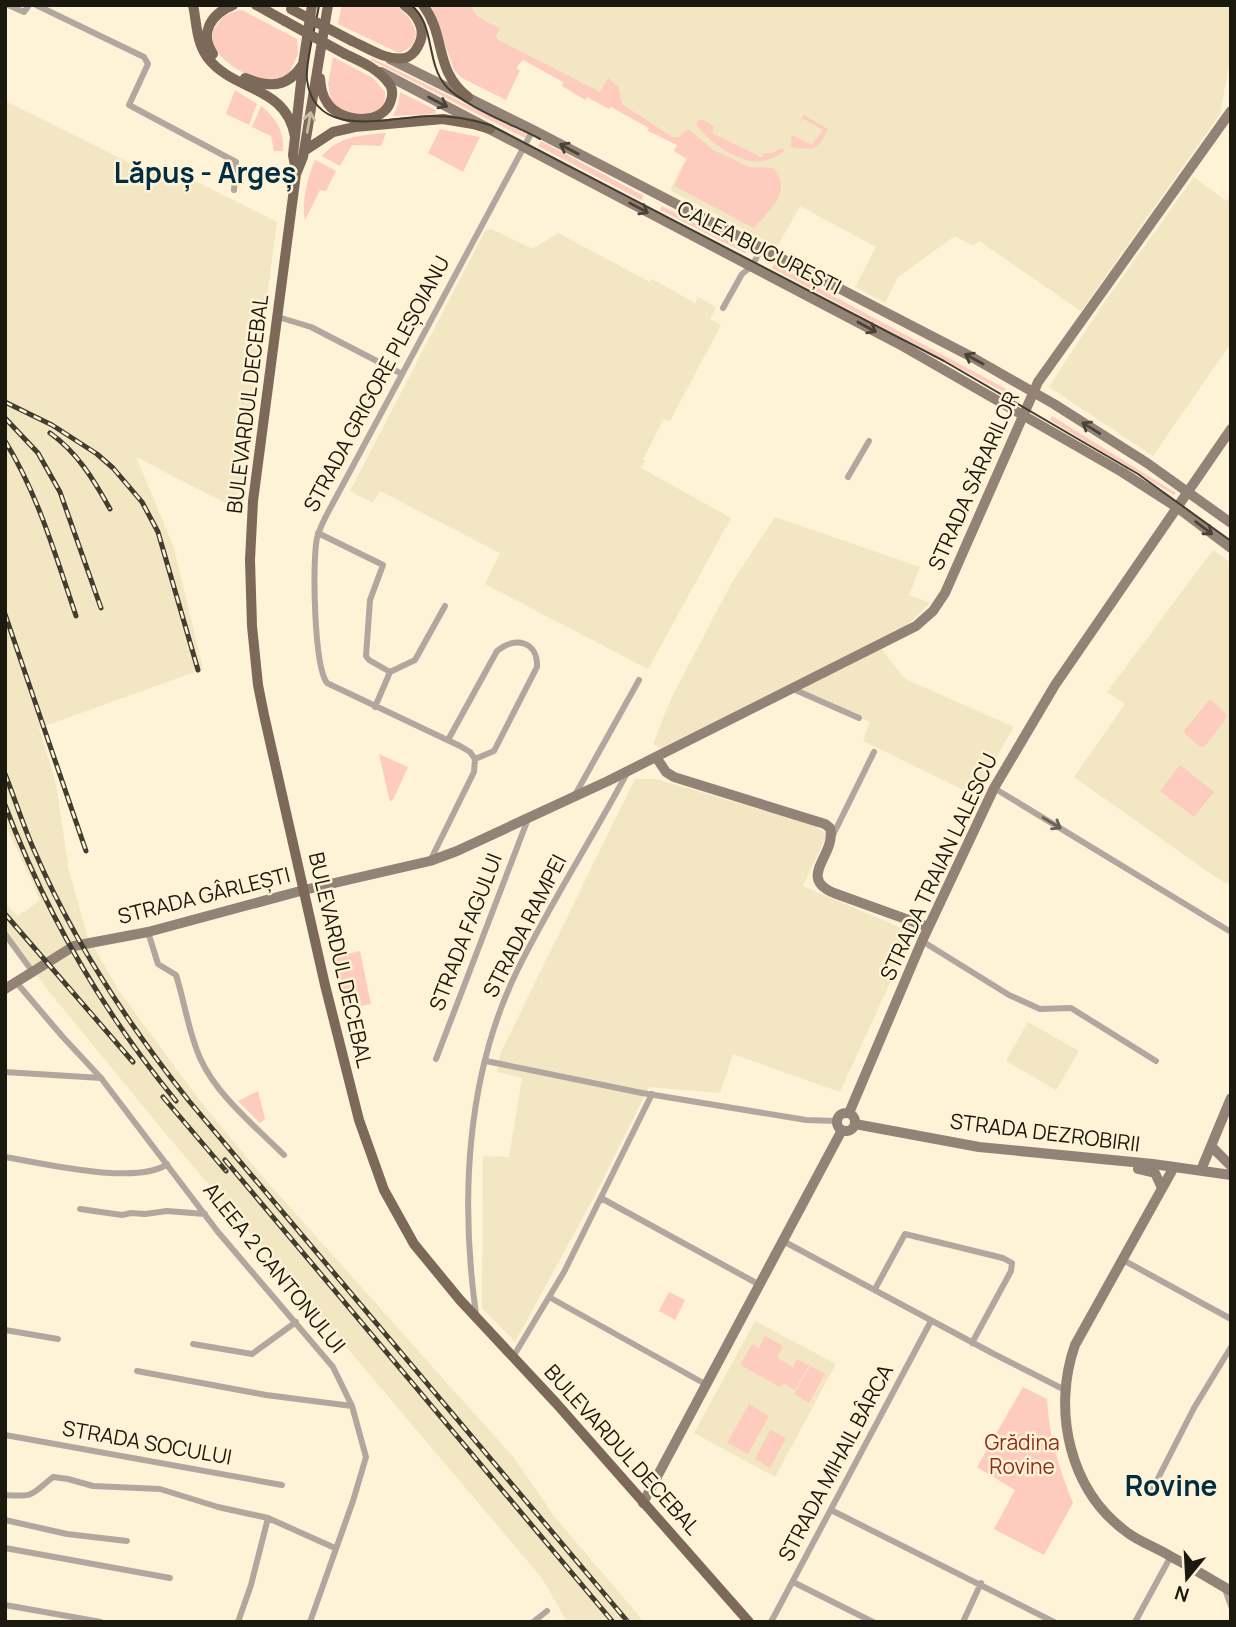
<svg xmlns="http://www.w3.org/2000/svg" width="1236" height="1627" font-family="Manrope,sans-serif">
<rect width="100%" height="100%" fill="#fef3d6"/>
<path fill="#f3e6c2" d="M432,5H1231V54L1220,114L1081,311L979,241L973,246L955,236L898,277L885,303L855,287L876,247L800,206L777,247L670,190L691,148Z
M5,101L142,169H171L277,222L246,452L243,489L227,504L136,457L174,548L203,669L39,728L56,784L69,871L87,935L119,991L197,1097L262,1176L514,1458L554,1516L644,1622H567L542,1578L170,1139L47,989L5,929V903L18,916L40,900L5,823Z
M1194,177L1226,201L1231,195V343L1153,456L1049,387L1101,307Z
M491,229L533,249L558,233L650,282L652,279L695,303L698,297L716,307L710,319L721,325L670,421L664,419L643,459L645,461L641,468L731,518L648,669L485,584L500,553L380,491L373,503L350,491L485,231Z
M775,517L920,567L909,595L930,603L906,626L876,642L905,679L1014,727L974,795L863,741L870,722L789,685L662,749L653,744L671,699L732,582Z
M1213,550L1231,563V886L1214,876L1074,777L1125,704L1107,692Z
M635,779H656L813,825L827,834L803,886L913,933L840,1092L733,1054L720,1093L649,1087L593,1199L515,1342L482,1308L483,1156L509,1157L522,1078L497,1072L500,1054Z
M1028,1022L1079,1051L1056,1090L1006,1061Z
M755,1321L836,1364L775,1477L694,1433Z"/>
<path fill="#fecbbf" d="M342,5H395C413,17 429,43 399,53L338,24Z
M431,5H471C474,18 487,22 500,28L495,38L600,92L608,78L618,86L622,104L672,137H679L688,129L713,150L749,167L774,168C792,195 772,206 754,228L674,186L687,159L674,151L677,145L648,131L649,128L611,107L609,109L587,97L585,100L562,86L563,82L523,60L518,65L517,69L520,70L506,100L462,78L454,70Z
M242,10L297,39L298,54L289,74C285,77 280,80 274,81C252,83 198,53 216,26C222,16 230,12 242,10Z
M333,57L373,78L385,92C388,114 363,120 345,112C340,109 335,105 331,101L328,84Z
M372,58L527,134L525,138L371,60Z
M235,90L257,104L249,125L226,114Z
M400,92L436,110L435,114L393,116L398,105Z
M261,106C277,119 284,131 283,151H274L271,136L252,127Z
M804,115L828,129C817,152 815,150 791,147L792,135L812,145L823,130L804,119L800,121Z
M701,119L714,126L712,133L761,157L764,153H772L782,148L784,151C776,158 762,163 752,161C734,159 704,139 696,123Z
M440,129L480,137L463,172L428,153Z
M386,133L381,146L352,145L340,166L322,156C339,136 361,135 386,133Z
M541,141L644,196L641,200L538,146Z
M315,160L336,171L326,191L320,190L305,220C301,202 308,176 315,160Z
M662,206L746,250L745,253L660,210Z
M774,264L1006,389L1004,392L772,268Z
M1052,416L1176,493L1174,495L1050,420Z
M1209,700L1213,701L1227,715L1225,720L1205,746L1200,747L1183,732Z
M379,754L408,767L394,798L390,802Z
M1180,765L1214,792L1194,817L1160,791Z
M360,951L371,1004L344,1009L333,957Z
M258,1091L265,1119L260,1123L238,1101Z
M669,1292L685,1300L675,1320L659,1311Z
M765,1336L783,1346L777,1358L792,1366L791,1370L797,1359L809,1365L795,1390L783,1383L780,1387L740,1365L752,1344L759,1348Z
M810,1366L825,1374L809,1403L794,1394Z
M1023,1387L1047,1399C1049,1436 1059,1469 1073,1503L1044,1555L994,1529L1015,1490L977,1467Z
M749,1404L769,1416L748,1454L727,1443Z
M770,1430L786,1438L770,1468L755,1459Z"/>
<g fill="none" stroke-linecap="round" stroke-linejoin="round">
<path stroke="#b2a79f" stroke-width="6" d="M8,5L24,12L29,5
M36,5L144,57L148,64L129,105L236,162L234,190
M723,308L742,274L752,266L761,249
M278,317L311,327L402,374
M848,477L869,441
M318,533L383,565L370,600L366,656L369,660L390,672
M793,689L859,718
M375,707L390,672L415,660L445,606
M448,740L497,651C515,636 538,641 537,667L494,751L475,759
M994,788L1231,932
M575,795L639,680
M832,837L874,752
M430,861L474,772L475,759L470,752L460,746L327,683C314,666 312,562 317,538C320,526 327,514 333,503L533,130
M148,932L158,964L176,975C185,1003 188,1031 200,1058C217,1096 255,1126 284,1155
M5,934L32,971
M922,941L1009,995L1040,1009L1071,1008L1156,1061
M16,982L62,1036L101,1078L218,1232L333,1367L352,1406L366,1457L353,1501L310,1622
M436,1059L528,819
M486,1061L642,1093L806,1120L836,1121
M5,1072L101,1078
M5,1157C41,1163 138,1186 167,1164
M601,1198L760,1285
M80,1209L122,1215L131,1213L145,1214L167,1211L205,1214
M783,1241L994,1354L1065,1390
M1123,1260L1231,1319
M875,1289L905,1234L1003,1258L1012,1263L1011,1271L972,1343
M549,1297L707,1385
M476,1314C460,1200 466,1074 518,969C551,902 592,839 627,773
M5,1330L58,1339
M193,1344L252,1354L296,1322
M513,1357L564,1272L652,1094
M137,1371L266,1395L352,1406
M5,1435L282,1485
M1152,1490L1194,1408L1231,1347
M5,1495C35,1497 31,1495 53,1477L68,1479L93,1486L160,1489L218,1507L268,1518
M831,1510L1054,1622
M5,1520L67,1534L127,1541
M5,1548L170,1578
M793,1582L873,1622
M1225,1589L1231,1606
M5,1605L101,1622
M238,1622L251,1585L268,1518L335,1548
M533,1622L547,1611
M771,1622L931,1321
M963,1622L981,1583
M1135,1622L1171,1556"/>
<path stroke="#938376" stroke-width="10" d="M390,59L533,130L970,356L1054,404L1147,463L1231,523
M381,72L899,344L1122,472L1178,508L1231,548
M656,757L666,772L674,777L825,824L830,828C837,855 796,877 834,893L928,927
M5,989L74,946L148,932L304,890L430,861L457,851L608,781L916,626L933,611L945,593L1038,382L1231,111
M837 1122a9 9 0 1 1 18 0a9 9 0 1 1-18 0Z
M849,1113L922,941L994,788L1055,685L1231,429
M855,1124L979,1147L1153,1164L1231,1175
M1211,1146L1231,1166
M1174,1167L1075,1345C1052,1410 1069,1491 1128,1533C1140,1542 1157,1548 1170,1556C1191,1567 1210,1579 1231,1591
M1138,1169L1155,1173L1162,1188
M1201,1170L1231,1098
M643,1503L842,1130"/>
<path stroke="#7c6959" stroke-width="10" d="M193,5C197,24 196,41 207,57C234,93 286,84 295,137
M256,5L285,21
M328,5L303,157L296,174L253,501L250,560L252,626L258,685L264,715L325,985L359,1120L384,1190L414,1244L460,1300L556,1403L749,1622
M423,5C447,37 433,69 468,97
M352,41C368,48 386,61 405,58C410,57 415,52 417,48C428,31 418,15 404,5
M213,54C199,33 211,14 233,5
M245,78C270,88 288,88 303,64
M320,78C321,88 322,96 328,104C342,123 384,126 391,100C393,94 393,90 390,85C379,69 362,62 345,54
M304,151L333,132L355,127L443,119L473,124L490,129
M296,171L293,155L303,64L312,5"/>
<path stroke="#413d2f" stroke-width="2" d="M319,5C316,25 305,62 307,80C315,142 391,116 432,116C452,116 471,119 490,125L944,361L1138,474L1231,541
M411,5C435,24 426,62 445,85C461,105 516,126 540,139"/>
<defs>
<path id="rail" d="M5,402L52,425L97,454L113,468L142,502L158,532L198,670
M5,418L38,453L60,492L101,608
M50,433C77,452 94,480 110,509
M5,441C38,494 56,557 76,616
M5,614L86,851
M5,774C15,799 23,825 34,850C73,941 127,1023 189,1101L628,1622
M5,805C46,914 102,1011 176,1101
M5,914L133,1062
M163,1097L226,1171
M225,1160L613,1622"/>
</defs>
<use href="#rail" stroke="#413d2f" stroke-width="5"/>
<use href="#rail" stroke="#fef3d6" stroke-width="2.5" stroke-dasharray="8" stroke-linecap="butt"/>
<path stroke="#7c6959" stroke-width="10" d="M291,9L352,41
M285,21L345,54"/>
</g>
<defs><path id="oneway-shaft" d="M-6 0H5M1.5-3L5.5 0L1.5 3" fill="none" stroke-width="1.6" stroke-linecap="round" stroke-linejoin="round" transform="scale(1.75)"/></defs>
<g stroke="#4b4337">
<use href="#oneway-shaft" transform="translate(438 102) rotate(27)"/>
<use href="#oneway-shaft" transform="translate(569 149) rotate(-152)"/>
<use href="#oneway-shaft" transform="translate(639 208) rotate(28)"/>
<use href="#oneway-shaft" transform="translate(867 327) rotate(29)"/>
<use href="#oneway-shaft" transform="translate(974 359) rotate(-151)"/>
<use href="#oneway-shaft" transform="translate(1091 428) rotate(-148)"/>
<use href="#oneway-shaft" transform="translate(1204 528) rotate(37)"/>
</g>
<use stroke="#cabca4" href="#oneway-shaft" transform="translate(309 122) rotate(-80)"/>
<use stroke="#666056" href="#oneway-shaft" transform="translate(1052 823) rotate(31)"/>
<g text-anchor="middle" stroke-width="5" stroke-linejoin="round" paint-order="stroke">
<g font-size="21" fill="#1b180d" stroke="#fef3d6">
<text transform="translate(759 248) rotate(27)" y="7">CALEA BUCUREȘTI</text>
<text transform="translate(377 384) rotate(-62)" y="7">STRADA GRIGORE PLEȘOIANU</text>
<text transform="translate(248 404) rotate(-83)" y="7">BULEVARDUL DECEBAL</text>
<text transform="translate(974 481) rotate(-66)" y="7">STRADA SĂRARILOR</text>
<text transform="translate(939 867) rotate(-65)" y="7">STRADA TRAIAN LALESCU</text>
<text transform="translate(204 896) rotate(-14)" y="7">STRADA GÂRLEȘTI</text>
<text transform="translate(525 926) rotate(-63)" y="7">STRADA RAMPEI</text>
<text transform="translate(466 932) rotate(-69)" y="7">STRADA FAGULUI</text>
<text transform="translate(340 960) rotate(77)" y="7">BULEVARDUL DECEBAL</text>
<text transform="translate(1045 1133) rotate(7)" y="7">STRADA DEZROBIRII</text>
<text transform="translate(274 1268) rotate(51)" y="7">ALEEA 2 CANTONULUI</text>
<text transform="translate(147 1443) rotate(10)" y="7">STRADA SOCULUI</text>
<text transform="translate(622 1450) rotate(48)" y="7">BULEVARDUL DECEBAL</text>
<text transform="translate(836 1463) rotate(-62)" y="7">STRADA MIHAIL BÂRCA</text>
</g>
<g font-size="21" fill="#932b18" stroke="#fef3d6">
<text x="1022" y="1450">Grădina<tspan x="1022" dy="24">Rovine</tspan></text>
</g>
<g font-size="28" font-weight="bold" fill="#002d42" stroke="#fef3d6">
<text x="205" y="183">Lăpuș - Argeș</text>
<text x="1171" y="1496">Rovine</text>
</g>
</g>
<rect width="1236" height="1627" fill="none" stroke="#1b180d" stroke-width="14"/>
<g transform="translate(1187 1578) rotate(198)" stroke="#fef3d6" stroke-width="5" paint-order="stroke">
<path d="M0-5L12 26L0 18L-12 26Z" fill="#1b180d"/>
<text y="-10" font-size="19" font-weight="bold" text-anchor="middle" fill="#1b180d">N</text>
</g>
</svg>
